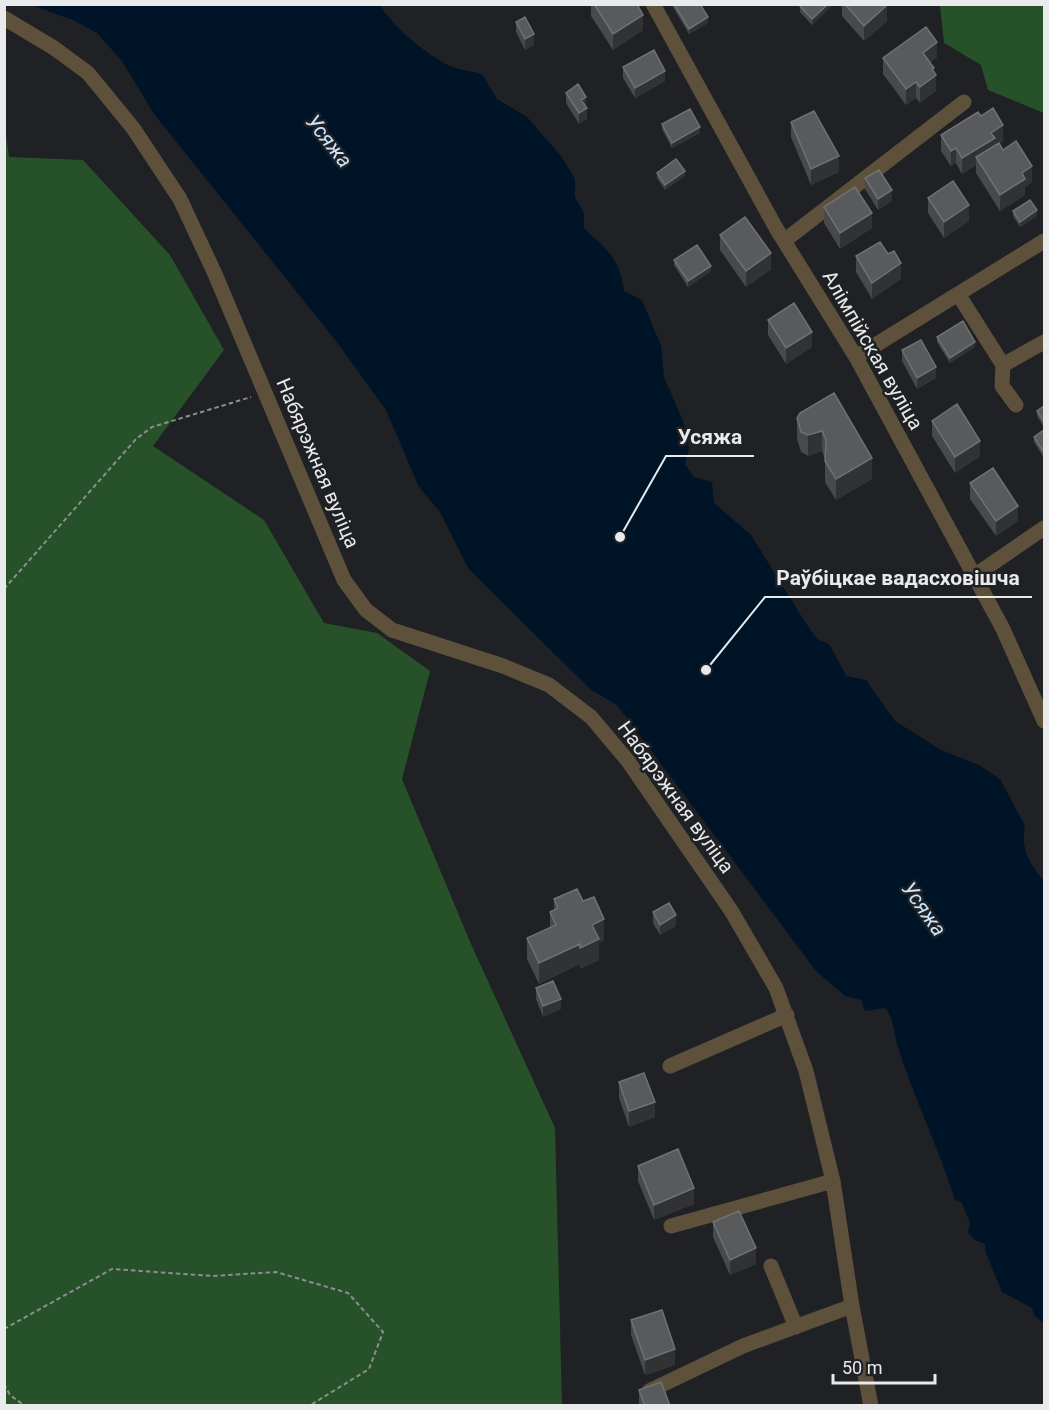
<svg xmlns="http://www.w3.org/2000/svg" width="1049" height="1410" font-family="Roboto,sans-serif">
<rect width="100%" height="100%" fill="#1f2124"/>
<path fill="#275128" d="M940,5H1044V113L988,90L981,65L944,43Z
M5,128L9,157L83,160L170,255L224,350L153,446L264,520L324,623L377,633L430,671L402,779L471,944L555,1128L562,1405H5Z"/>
<path fill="#001427" d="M31,5H380C392,26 427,55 450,66C459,70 472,71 482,74L497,99L527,117L561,156L575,179V197L584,213V228C606,249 620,258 624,291L642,300L661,346L664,377L683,421L689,448L685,464L694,477L712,482L714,503L751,535L805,622L817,639L830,645L846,676L866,680L895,721L941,750L979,765L1000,779L1025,826C1020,849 1030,864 1044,881V1324L1034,1315L1032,1308L1002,1292L986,1253L985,1244L975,1240L968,1233L970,1223L962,1203L955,1200C939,1148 914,1099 898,1047C893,1031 895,1024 886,1008L865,1011L861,1000L845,996L816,971L617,705L590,689L468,568L440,512L419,487L386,410L336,341L154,114L122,61L97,33L73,20Z"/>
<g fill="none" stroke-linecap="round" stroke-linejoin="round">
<path stroke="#8d8e91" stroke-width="2" stroke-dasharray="4.5 3" stroke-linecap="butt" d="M4,589L136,439L152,427L251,397
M4,1329L112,1269L213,1276L276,1272L348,1293L383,1332L369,1369L309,1406
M4,1384L10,1395L25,1406"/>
<path stroke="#5e513c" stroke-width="15" d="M653,4L776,228L856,357L1003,629L1044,721
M4,18L54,48L88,73L133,128L180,199L215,274L344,580L366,610L392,630L503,666L549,685L591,717L628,761L732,912L776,988L806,1071L833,1181L852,1306L871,1406
M784,241L964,102
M958,294L1003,365L1002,386L1016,405
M856,357L1044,241
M1003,365L1044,342
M974,576L1044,528
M670,1066L787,1015
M671,1226L833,1181
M771,1266L796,1327
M649,1391L743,1346L852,1306"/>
</g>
<path fill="#47494b" d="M591,4H637L643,30L613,50L591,16Z
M673,4H700L708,23L689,34L673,7Z
M802,4H834L812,25L800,12V6Z
M842,4H845L887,21L864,41L842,16Z
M516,22L534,45L525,50L516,32Z
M937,57L930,63L934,72L936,91L920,103L916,98L906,105L883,74V58Z
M623,67L665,81L635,98L623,78Z
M566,93L586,108L587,119L579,124L566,103Z
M981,116L1003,141L999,143L1003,150L1032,182L1025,187V195L1000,211L976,173V165L962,174L956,163L951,166L941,151V135Z
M791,122L839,172L811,185L791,137Z
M662,124L700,133L672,148L662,129Z
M657,173L685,176L665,190L657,178Z
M865,178L892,201L878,210L865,189Z
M928,198L969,221L944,238L928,213Z
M824,207L872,228L840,249L824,223Z
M1013,211L1037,216L1020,227L1013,216Z
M720,235L771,269L746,287L720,250Z
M856,256L901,279L872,299L856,272Z
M674,260L711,271L688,287L674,265Z
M768,320L812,347L786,364L768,335Z
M937,337L975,347L950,363L937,342Z
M902,350L936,378L917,389L902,361Z
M1044,406V427L1037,416V411Z
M797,418L872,458V479L836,500L825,482V459L822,451L808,456L801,452L797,439Z
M932,421L980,456L955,473L932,436Z
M1044,430V458L1034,442V437Z
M970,483L1018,521L996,536L970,499Z
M554,899L583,901L604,940L599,943V960L580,969V964L539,984L527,959V938L550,927V912L554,910Z
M653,912L676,926L660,935L653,923Z
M536,988L561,1009L543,1017L536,999Z
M619,1082L655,1117L629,1127L619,1098Z
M638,1166L694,1204L654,1220L638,1181Z
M713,1222L756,1264L730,1275L713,1237Z
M631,1320L675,1365L645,1375L631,1335Z
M639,1390L670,1406H639Z"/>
<path fill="#303234" d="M828,4H834L812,25V19Z
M887,5V21L864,41V26Z
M643,15V30L613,50V34Z
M708,17V23L689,34V29Z
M534,34V45L525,50V39Z
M937,42V57L923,68V53Z
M934,68V77L936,75V91L920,103V87L932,69Z
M665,71V81L635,98V88Z
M916,82V98L906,105V89Z
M586,97V108L581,100Z
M587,108V119L579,124V113Z
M1003,125V141L976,157V165L962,174V158L991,133Z
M700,127V133L672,148V143Z
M956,148V163L951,166V151Z
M839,156V172L811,185V169Z
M1032,166V182L1025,187V195L1000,211V195L1022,173Z
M685,171V176L665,190V185Z
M892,190V201L878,210V199Z
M969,205V221L944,238V222Z
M1037,210V216L1020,227V222Z
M872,213V228L840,249V233Z
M771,253V269L746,287V271Z
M901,263V279L872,299V283Z
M711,266V271L688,287V281Z
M812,332V347L786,364V348Z
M975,342V347L950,363V358Z
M936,367V378L917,389V378Z
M822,431V451L808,456V435Z
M980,441V456L955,473V457Z
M872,458V479L836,500V479Z
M1018,506V521L996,536V521Z
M676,915V926L660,935V925Z
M604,919V940L599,943V960L580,969V948L592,925Z
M580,944V964L539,984V963Z
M561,999V1009L543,1017V1006Z
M655,1102V1117L629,1127V1111Z
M694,1188V1204L654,1220V1205Z
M756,1248V1264L730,1275V1260Z
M675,1349V1365L645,1375V1360Z"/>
<path fill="#595a5c" stroke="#6f7173" stroke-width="1.5" d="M594,4H637L643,15L613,34Z
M674,4H700L708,17L689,29Z
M802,4H828L812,19L800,6Z
M845,4H886L887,5L864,26Z
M525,17L534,34L525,39L516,22Z
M926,27L937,42L923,53L934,68L932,69L936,75L920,87L916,82L906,89L883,58Z
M654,50L665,71L635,88L623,67Z
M578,84L586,97L581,100L587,108L579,113L566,93Z
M993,108L1003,125L991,133L995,138L962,158L956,148L951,151L941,135L978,112L981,116Z
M690,109L700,127L672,143L662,124Z
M814,111L839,156L811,169L791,122Z
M1016,141L1032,166L1022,173L1025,179L1000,195L976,157L999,143L1003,150Z
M676,159L685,171L665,185L657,173Z
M879,170L892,190L878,199L865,178Z
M953,181L969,205L944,222L928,198Z
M855,187L872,213L840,233L824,207Z
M1030,200L1037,210L1020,222L1013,211Z
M745,217L771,253L746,271L720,235Z
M880,242L888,254L894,251L901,263L872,283L856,256Z
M697,245L711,266L688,281L674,260Z
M794,303L812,332L786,348L768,320Z
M963,321L975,342L950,358L937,337Z
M921,340L936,367L917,378L902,350Z
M834,393L872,458L836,479L825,461L826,440L822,431L808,435L801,432L797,418L800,413Z
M957,404L980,441L955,457L932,421Z
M1044,406V422L1037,411Z
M1044,430V453L1034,437Z
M993,468L1018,506L996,521L970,483Z
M577,889L583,901L594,897L604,919L592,925L599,939L580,948V944L539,963L527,938L556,925L550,912L558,908L554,899Z
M669,903L676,915L660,925L653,912Z
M553,981L561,999L543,1006L536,988Z
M644,1073L655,1102L629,1111L619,1082Z
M678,1149L694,1188L654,1205L638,1166Z
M739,1211L756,1248L730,1260L713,1222Z
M662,1310L675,1349L645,1360L631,1320Z
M661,1382L670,1406H645L639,1390Z"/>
<g text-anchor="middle" stroke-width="5" stroke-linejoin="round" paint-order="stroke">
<g font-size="20" fill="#e9eaec" stroke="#1f2124">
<text transform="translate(873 350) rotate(60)" y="7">Алімпійская вуліца</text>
<text transform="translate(318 463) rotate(67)" y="7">Набярэжная вуліца</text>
<text transform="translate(676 797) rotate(54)" y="7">Набярэжная вуліца</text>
</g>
<g font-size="21" font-style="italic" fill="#c9e4fd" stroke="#1f2124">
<text transform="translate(329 141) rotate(52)" y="7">Усяжа</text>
<text transform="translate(924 909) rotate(55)" y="7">Усяжа</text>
</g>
</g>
<path fill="none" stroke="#e9eaec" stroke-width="2" d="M620 537L666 456H754M706 670L765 597H1032"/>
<g fill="#e9eaec" stroke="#1f2124" stroke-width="2">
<circle cx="620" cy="537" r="6"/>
<circle cx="706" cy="670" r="6"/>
</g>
<g font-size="21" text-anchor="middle" font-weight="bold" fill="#e9eaec" stroke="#1f2124" stroke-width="5" stroke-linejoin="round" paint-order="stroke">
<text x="710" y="444">Усяжа</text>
<text x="898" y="585">Раўбіцкае вадасховішча</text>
</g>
<rect width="1049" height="1410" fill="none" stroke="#e9eaec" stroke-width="12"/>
<path d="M833 1374v9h102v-9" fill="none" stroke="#e9eaec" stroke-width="3"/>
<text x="842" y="1374" font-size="18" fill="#e9eaec" stroke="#1f2124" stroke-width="4.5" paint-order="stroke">50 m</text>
</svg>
